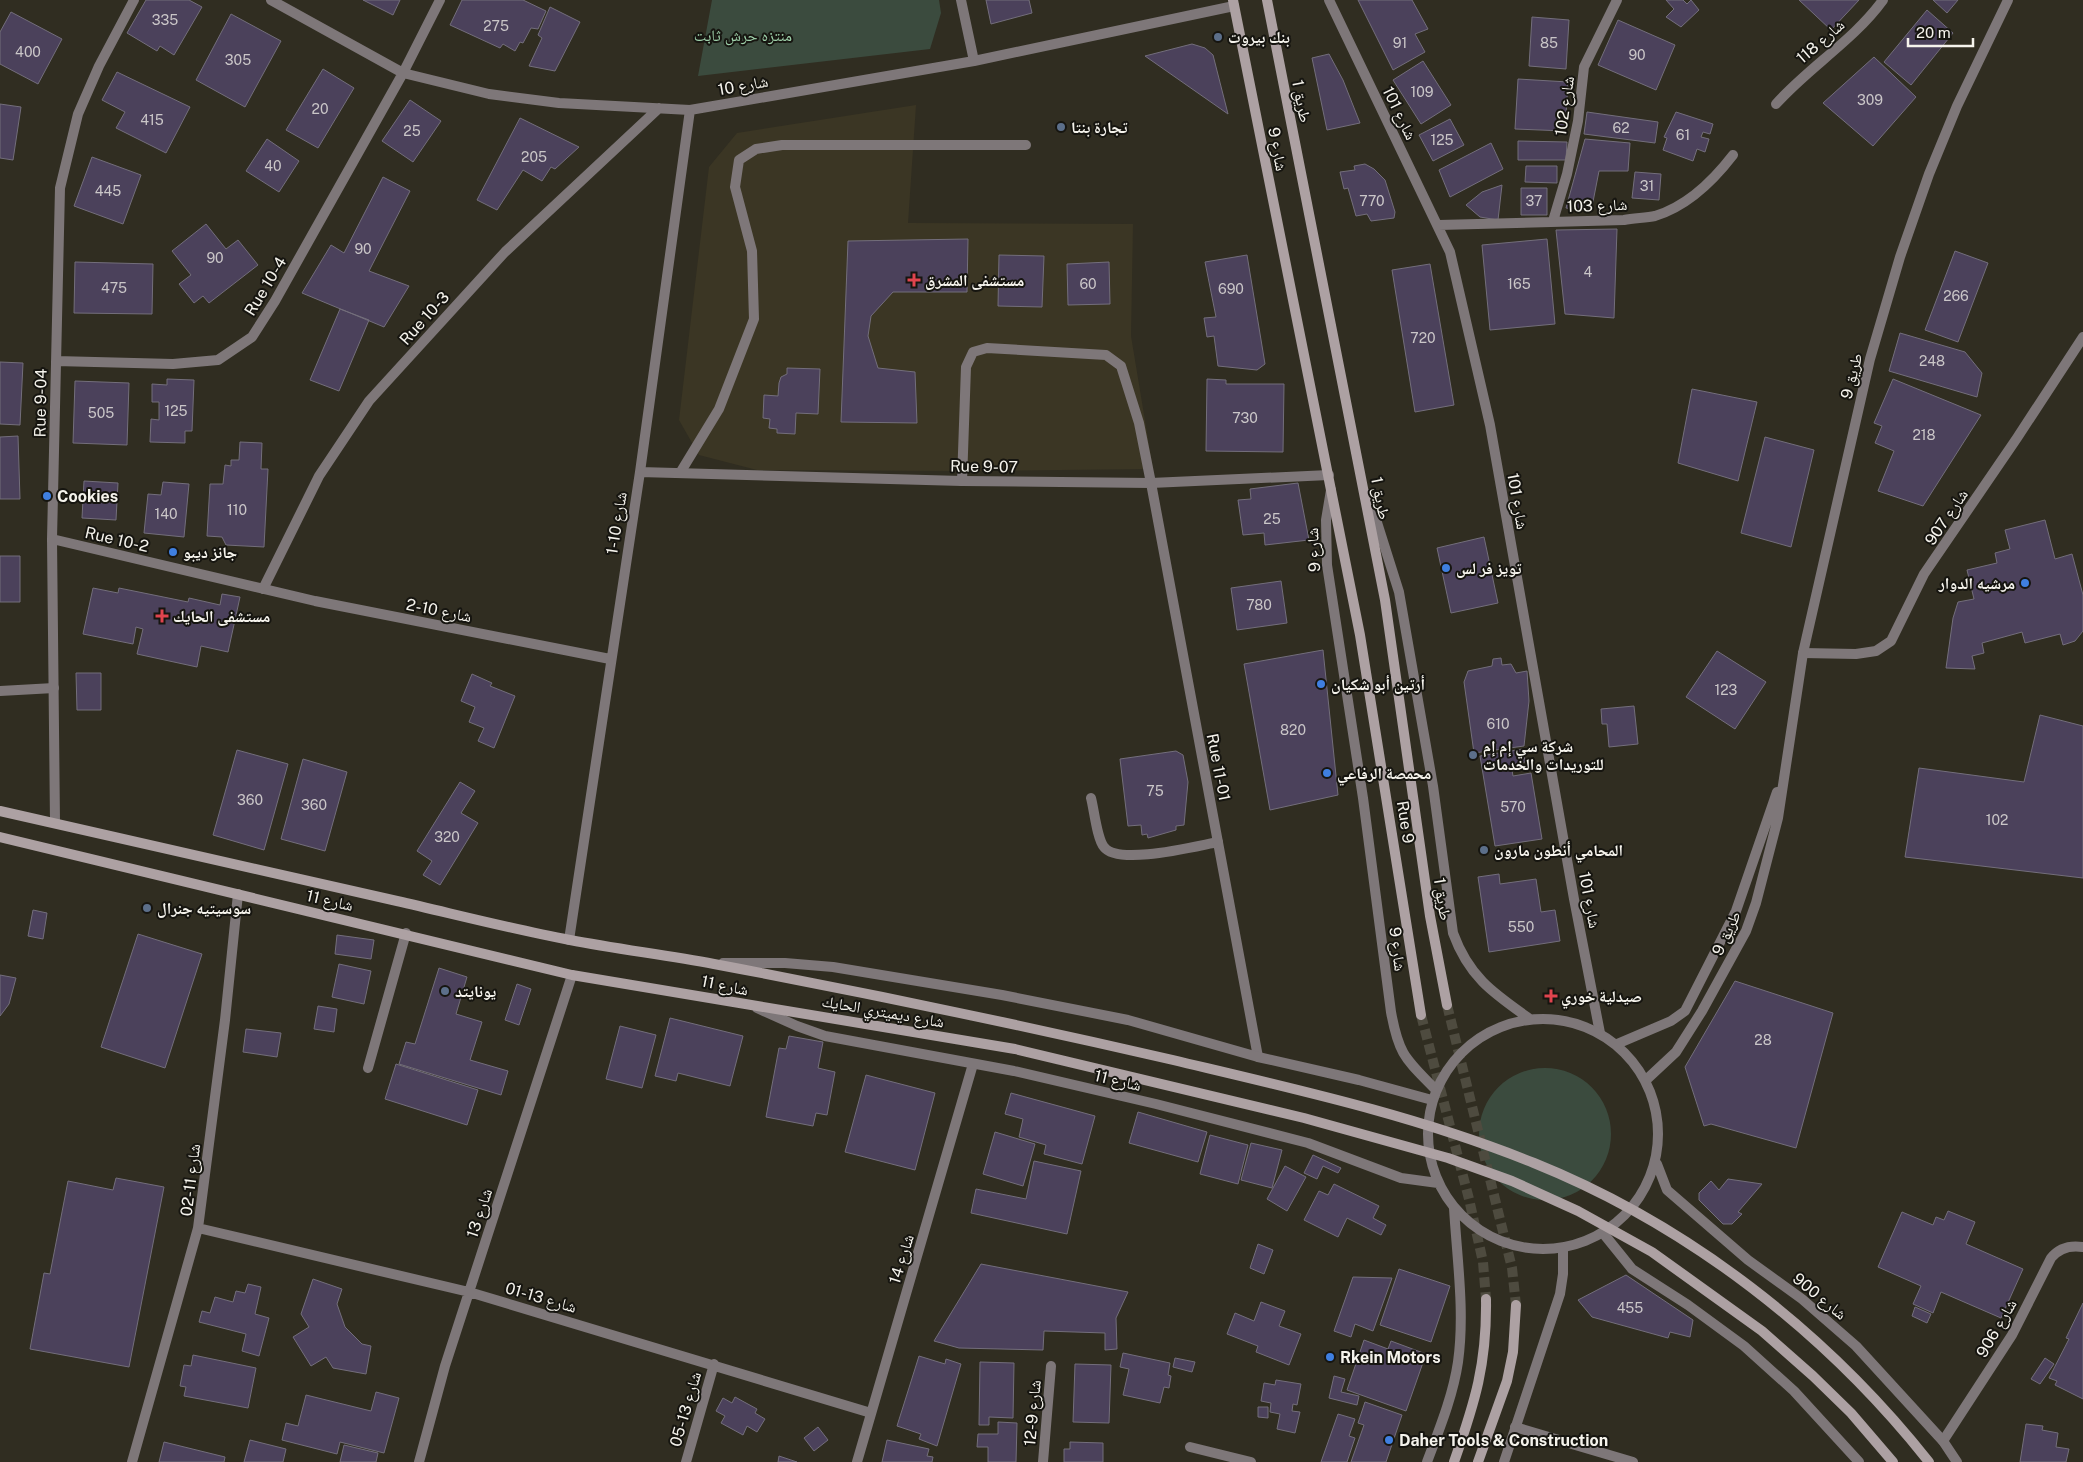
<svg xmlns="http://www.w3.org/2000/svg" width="2083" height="1462" font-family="'Public Sans','Noto Naskh Arabic',sans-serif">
<rect width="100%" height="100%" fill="#302d21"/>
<path fill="#3b3624" d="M916,105L908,223L1133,224L1131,336L1153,469L958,471L757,470L699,455L679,420L709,167L737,133Z"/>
<path fill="#3b4b3e" d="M712,0H939L941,13L930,49L698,76Z
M1479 1134a66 66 0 1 1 132 0a66 66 0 1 1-132 0Z"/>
<path fill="#4b415b" stroke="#736e7b" d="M146,0H189L202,7L174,55L160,46L157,51L127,33Z
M363,0H400L393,15Z
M462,0H523L546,11L538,29L531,28L523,43L520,42L515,51L503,44L500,48L450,25Z
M986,0H1029L1032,13L991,24Z
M1358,0H1412L1428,29L1415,34L1425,52L1393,70Z
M1666,0H1683L1687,4L1691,0L1699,10L1681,27L1666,17L1674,9Z
M1799,0H1859L1831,30Z
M1933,0H1958L1947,13Z
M550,7L580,22L555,71L529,66L542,38L538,35Z
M1927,10L1953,33L1911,85L1884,62Z
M11,12L62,39L38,84L0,64V32Z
M231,14L281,41L245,107L196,80Z
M1532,17L1569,20L1566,69L1529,66Z
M1618,20L1675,45L1656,90L1598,65Z
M1192,44L1205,48L1213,55L1228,114L1145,56Z
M1329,54L1343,80L1360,123L1327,130L1312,58Z
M1874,57L1916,97L1873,146L1823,103Z
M1423,61L1451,105L1421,124L1393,80Z
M323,69L354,88L318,148L286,130Z
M117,72L190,107L166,153L116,128L125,112L102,100Z
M1518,79L1568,82L1565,131L1515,129Z
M410,100L441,121L413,162L382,141Z
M0,104L21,107L13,160L0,158Z
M1587,112L1658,122L1655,143L1584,134Z
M1676,112L1713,124L1710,134L1703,132L1701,137L1709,139L1705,152L1697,149L1693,161L1663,150L1667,138L1664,137Z
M520,118L579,147L555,169L551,167L542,181L523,170L497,210L477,200Z
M1450,119L1464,145L1433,161L1419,135Z
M267,139L299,161L279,192L246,171Z
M1585,139L1630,143L1628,171H1599L1591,212L1566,208Z
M1518,141L1567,142L1566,160H1518Z
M1491,143L1503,169L1450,197L1439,170Z
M92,157L141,175L123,224L74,206Z
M1365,164L1374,169L1385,180L1395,212L1394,218L1371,221L1367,214L1356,216L1348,188L1344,189L1340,172L1355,170L1354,166Z
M1526,166H1557V183L1525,182Z
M1635,172L1661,174L1659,200L1632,198Z
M383,177L410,191L369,271L409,286L384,327L302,293L331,245L344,253Z
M1502,185L1498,220L1480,217L1466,205L1482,192Z
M1521,188H1547V215H1521Z
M206,224L226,249L238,240L258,265L209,303L203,296L194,303L179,284L191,275L172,251Z
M1617,229L1614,318L1565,314L1556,230Z
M968,239L967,292H893L871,316L868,336L878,368L915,372L917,423L841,422L848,241Z
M1547,239L1555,324L1490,330L1482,245Z
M1955,251L1988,263L1958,342L1925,330Z
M999,255L1044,256L1042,307L998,306Z
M1247,255L1265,364L1257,370L1218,366L1214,336L1207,337L1204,318L1216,317L1205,262Z
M75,262L153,264L152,314L74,313Z
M1109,262L1110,304L1068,305L1067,264Z
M1430,264L1454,405L1415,412L1392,270Z
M340,309L369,320L339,391L310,380Z
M1900,333L1965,352L1982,373L1977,397L1889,371Z
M0,362L23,363L20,425L0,424Z
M787,368L820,369L818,414L796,413L795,434L777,433V429L769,428L770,419L763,418L764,395L778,396L779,383L781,377L787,374Z
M167,379L194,380L192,431H185V443L150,442L151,419L159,420V402H152V384L167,385Z
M1207,379L1226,380V384H1284L1283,452L1206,451Z
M1893,379L1981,415L1923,506L1878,491L1894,451L1875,443L1882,426L1874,423Z
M75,381L129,383L127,445L73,443Z
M1692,389L1757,402L1738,481L1678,463Z
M18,436L20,499H0V437Z
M1765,437L1814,450L1791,547L1741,533Z
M240,442L262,443L261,469H268L264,547L226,545L222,537L207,536L210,484H223L225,465L231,466V460H239Z
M84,481L118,483L116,520L82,518Z
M163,482L189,484L184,537L144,533L148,494L161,495Z
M1298,483L1309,540L1265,545L1264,533L1243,535L1238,500L1251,499L1250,489Z
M2045,520L2055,559L2072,554L2083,595V631L2075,641L2063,645L2060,634L2025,643L2022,632L1982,643L1984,653L1972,656L1975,669L1946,668L1953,618L1958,602L1974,599L1967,570L1997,563L1995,553L2010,549L2005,530Z
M1484,537L1498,603L1451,613L1437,548Z
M0,556H20V602H0Z
M1281,581L1287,623L1237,630L1231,588Z
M93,588L118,593L119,588L188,602L189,598L220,605L222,594L240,597L228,652L201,646L197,667L137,654L143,629L136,627L133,644L83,634Z
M1323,650L1338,795L1270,810L1244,664Z
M1717,651L1766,682L1735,729L1686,697Z
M1501,658L1502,665L1511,664L1516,673L1527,671L1529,701L1524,746L1474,753L1464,682L1468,671L1492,666L1493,659Z
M76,673H101V710H77Z
M472,674L492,683L490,686L515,696L494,748L478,741L484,728L469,722L475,707L461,701Z
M1634,706L1638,744L1609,747L1607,724H1602L1601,709Z
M2040,715L2083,726V878L1905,857L1919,768L2024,782Z
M1523,749L1525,762L1511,764L1513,776L1531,773L1542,839L1495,846L1480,756Z
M237,750L288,764L264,850L213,835Z
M1176,751L1183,755L1188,782L1184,825L1176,826V830L1148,838L1147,834L1142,835L1141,825L1128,826L1120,759Z
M303,759L347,772L325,851L281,839Z
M460,782L475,791L461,813L478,823L440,885L423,875L432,861L417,851Z
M1499,874L1500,884L1536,879L1541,912L1555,910L1560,941L1489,952L1478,877Z
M33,910L47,913L43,939L28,936Z
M138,934L202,954L165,1068L101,1047Z
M337,935L374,940L371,959L335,954Z
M339,964L371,971L364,1004L332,997Z
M439,968L467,977L456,1014L482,1022L470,1060L508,1071L501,1095L399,1064L406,1042L415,1044Z
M0,975L16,978L9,1004L0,1016Z
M1735,981L1833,1013L1796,1148L1711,1124L1704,1126L1685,1067Z
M517,984L531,989L519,1025L505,1020Z
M318,1006L337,1009L334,1032L314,1029Z
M670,1018L743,1036L730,1086L678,1073L676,1081L655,1076Z
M620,1026L656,1035L642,1088L606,1079Z
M246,1029L281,1033L277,1057L243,1052Z
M789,1036L823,1042L818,1068L835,1072L827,1115L816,1113L813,1126L766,1117L779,1048L786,1049Z
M396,1064L478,1090L467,1125L385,1099Z
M866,1075L935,1093L915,1170L845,1152Z
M1011,1093L1095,1116L1082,1164L1044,1154L1046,1145L1019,1137L1023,1119L1005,1114Z
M1138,1112L1207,1132L1198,1162L1129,1143Z
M995,1132L1035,1144L1023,1186L983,1174Z
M1210,1135L1248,1145L1238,1184L1200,1174Z
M1251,1143L1282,1150L1272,1188L1241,1180Z
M1313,1155L1341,1168L1338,1173L1323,1166L1317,1179L1304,1173Z
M1034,1161L1081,1171L1067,1234L971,1213L976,1189L1026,1199Z
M1285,1166L1306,1177L1287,1211L1267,1199Z
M116,1178L164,1187L129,1367L30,1349L44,1273L50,1274L68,1181L113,1190Z
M1728,1179L1762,1184L1738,1212L1742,1214L1732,1224H1723L1699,1200V1193L1711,1181L1719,1190Z
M1334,1184L1379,1206L1373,1218L1386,1225L1381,1235L1347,1218L1338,1237L1304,1220L1319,1191L1328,1195Z
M1948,1211L1975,1222L1966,1244L2023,1269L2001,1318L1941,1292L1933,1313L1913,1304L1921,1286L1878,1267L1902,1212L1933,1225L1936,1217L1944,1220Z
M1258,1244L1273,1250L1264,1274L1250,1268Z
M981,1264L1128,1292L1116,1318L1117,1349L1105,1350V1333L1044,1331L1043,1350L959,1348L934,1341Z
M1399,1269L1450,1286L1431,1342L1380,1325Z
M1626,1275L1693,1320L1690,1337L1670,1332L1668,1338L1592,1317L1578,1300Z
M1353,1277L1392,1278L1373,1331L1355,1324L1351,1337L1334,1331Z
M313,1279L342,1289L337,1304L345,1327L362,1344L371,1346L366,1374L333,1368L326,1357L311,1366L293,1337L309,1327L301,1314Z
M248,1284L261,1287L255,1314L269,1318L259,1356L242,1351L246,1334L199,1322L202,1311L210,1313L215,1297L233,1302L236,1291L245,1293Z
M1261,1302L1285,1311L1279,1326L1301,1334L1289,1365L1256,1352L1258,1346L1227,1334L1235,1313L1254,1321Z
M2083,1303V1399L2055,1385L2057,1381L2049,1378L2069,1339L2066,1338Z
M1915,1307L1931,1314L1927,1323L1912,1316Z
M1364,1340L1388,1349L1391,1341L1426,1354L1406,1411L1347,1390Z
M1123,1353L1170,1363L1168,1375L1171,1376L1169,1388L1164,1387L1160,1403L1123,1395L1129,1369L1120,1367Z
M193,1355L256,1368L248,1408L184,1396L186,1387L180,1386L184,1365L191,1366Z
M919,1356L945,1364L946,1359L961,1364L937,1446L919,1439L921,1434L897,1426Z
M1175,1358L1195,1362L1192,1372L1173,1367Z
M2045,1358L2054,1364L2040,1384L2031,1379Z
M980,1362L1014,1363L1013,1418L989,1417V1425H979Z
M1075,1364L1111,1365L1109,1423L1073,1422Z
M1334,1376L1345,1379L1341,1392L1359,1396L1357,1405L1329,1398Z
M1276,1380L1301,1384L1297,1405L1293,1404L1292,1411L1300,1412L1295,1433L1277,1429L1280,1414L1270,1412L1271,1403L1261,1401L1264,1383L1275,1385Z
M376,1392L399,1398L384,1453L340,1442L337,1454L282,1440L286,1423L298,1426L306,1395L371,1411Z
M735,1397L757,1409L755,1413L765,1419L757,1432L747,1426L743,1435L721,1423L725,1416L716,1411L723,1398L732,1403Z
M1365,1402L1402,1415L1386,1462H1351L1364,1425L1358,1423Z
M1258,1407H1268V1418L1258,1417Z
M1338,1414L1355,1419L1349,1436L1355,1438L1347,1462H1321Z
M998,1422L1017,1423L1016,1462H988V1447H977L978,1434H998Z
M2026,1424L2043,1426L2042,1430L2058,1433L2056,1447L2069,1449L2066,1462H2020Z
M818,1427L828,1440L814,1451L804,1438Z
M250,1440L286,1449L283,1462H244Z
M887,1440L929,1449L927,1456L933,1457L932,1462H882Z
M164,1442L225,1457L224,1462H159Z
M1070,1442L1103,1443V1462H1064V1449H1070Z
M344,1445L378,1453L376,1462H340Z
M779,1456L797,1462H778Z"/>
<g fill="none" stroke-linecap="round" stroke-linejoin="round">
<path stroke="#4e4b3f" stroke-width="10" stroke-dasharray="10 5" stroke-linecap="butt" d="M1447,1005L1512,1268L1516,1305
M1421,1015L1469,1199L1483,1262L1486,1299"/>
<path stroke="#7e7779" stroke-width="10" d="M680,473L719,409L754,319L752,251L735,187L739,160L756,149L782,145H1026
M962,481L966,367L973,352L987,348L1106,355L1121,366L1139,423L1151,483
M0,691L54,688
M1091,798C1094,809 1097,839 1104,847C1118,866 1196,846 1218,842
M368,1068L406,933"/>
<path stroke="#7e7779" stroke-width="10" d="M271,0L403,73L489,94L559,103L690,110L974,61L1234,6
M961,0L974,61
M1329,0L1450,252L1490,425L1574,899L1600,1033
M1776,104C1809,67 1854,40 1883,0
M1553,221L1567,174L1578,121L1584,67L1617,0
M1439,225L1624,220C1634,218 1646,218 1655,216C1688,206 1713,181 1733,155
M56,361L173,364L218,360L252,337L275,301L403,73L440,0
M640,472L962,481L1151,483L1329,475
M1151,483L1258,1057
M52,539L315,601L610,659
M263,589L319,476L369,401L505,252L659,108
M1803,653L1856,654L1876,651L1891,641L1924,574L2017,438L2083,337
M55,823L52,539L60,188L78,114L99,66L134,0
M569,940L640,472L690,110
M198,1228L469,1292L871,1413
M1515,1427L1633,1462
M1943,1441L2012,1335L2051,1258C2059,1248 2070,1245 2083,1247
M1190,1447L1251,1462
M132,1462L198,1228L225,1020L238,894
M419,1462L445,1366L572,975
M686,1462L714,1364
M857,1462L973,1064
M1043,1462L1051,1366"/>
<path stroke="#7e7779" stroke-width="10" d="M1331,490L1326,520L1327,565L1363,798L1391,1012C1399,1056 1406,1059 1436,1090
M1368,494L1399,592L1433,786L1453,933C1469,977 1493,993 1530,1019
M723,963H785L833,967L1002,995L1128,1020L1258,1057L1359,1080L1432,1100
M757,1008L797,1026L825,1036L1014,1071L1156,1104L1308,1143L1401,1178L1438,1183
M1428 1134a115 115 0 1 1 230 0a115 115 0 1 1-230 0Z
M1617,1044L1671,1021L1685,1011L1736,911L1777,792
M1646,1080L1676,1052L1702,1011L1746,931L1756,903L1778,818L1803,653L1870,359L1900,257L1929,174L1957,106L2008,0
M1657,1164L1667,1190L1748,1260L1802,1299L1856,1346L1943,1441L1957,1462
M1603,1233L1632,1269L1688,1305L1744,1346L1794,1391L1859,1462
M1427,1462C1439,1430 1453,1396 1458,1362C1465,1312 1457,1259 1454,1208
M1504,1462L1560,1294L1563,1274V1248"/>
<path stroke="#ada1a3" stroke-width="10" d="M1233,0L1360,635L1421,1015
M1267,0L1385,600L1430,916L1447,1005
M0,811C132,840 264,871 397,901C454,914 512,929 570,940C617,949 666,955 714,964C868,993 1021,1025 1173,1060C1295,1089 1418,1116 1534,1163C1688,1225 1826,1332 1929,1462
M0,837L572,975L1015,1049L1304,1118L1448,1158L1512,1181L1578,1211L1652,1252L1762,1331L1813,1376L1851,1413L1893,1462
M1454,1462C1475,1402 1487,1364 1486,1299
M1478,1462L1507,1381L1513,1352L1516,1305"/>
</g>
<g fill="#5c6f8a" stroke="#161510" stroke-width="2">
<circle cx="1218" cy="37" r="5"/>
<circle cx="1061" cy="127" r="5"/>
<circle cx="1473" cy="755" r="5"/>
<circle cx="1484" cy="850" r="5"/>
<circle cx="147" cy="908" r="5"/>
<circle cx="445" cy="991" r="5"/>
</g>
<g fill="#e0444e" stroke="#161510" stroke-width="2">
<path d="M911.5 272.5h5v5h5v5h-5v5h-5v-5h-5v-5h5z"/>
<path d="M159.5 608.5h5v5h5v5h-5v5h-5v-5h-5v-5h5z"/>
<path d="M1548.5 988.5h5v5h5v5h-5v5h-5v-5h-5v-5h5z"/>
</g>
<g fill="#3f7fe0" stroke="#161510" stroke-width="2">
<circle cx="47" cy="496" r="5"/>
<circle cx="173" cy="552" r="5"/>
<circle cx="1446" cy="568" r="5"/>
<circle cx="2025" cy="583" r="5"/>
<circle cx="1321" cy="684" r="5"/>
<circle cx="1327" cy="773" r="5"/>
<circle cx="1330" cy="1357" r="5"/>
<circle cx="1389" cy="1440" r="5"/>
</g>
<g text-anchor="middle" stroke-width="4" stroke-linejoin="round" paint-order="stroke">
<g font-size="14" fill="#cac6c8">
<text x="165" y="25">335</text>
<text x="496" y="31">275</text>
<text x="1400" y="48">91</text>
<text x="1549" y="48">85</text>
<text x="28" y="57">400</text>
<text x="1637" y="60">90</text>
<text x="238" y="65">305</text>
<text x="1422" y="97">109</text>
<text x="1870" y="105">309</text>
<text x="320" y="114">20</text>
<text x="152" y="125">415</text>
<text x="1621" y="133">62</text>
<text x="412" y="136">25</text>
<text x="1683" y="140">61</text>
<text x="1442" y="145">125</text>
<text x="534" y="162">205</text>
<text x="273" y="171">40</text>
<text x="1647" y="191">31</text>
<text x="108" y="196">445</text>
<text x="1372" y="206">770</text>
<text x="1534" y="206">37</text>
<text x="363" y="254">90</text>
<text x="215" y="263">90</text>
<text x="1588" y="277">4</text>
<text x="1088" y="289">60</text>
<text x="1519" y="289">165</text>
<text x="114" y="293">475</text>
<text x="1231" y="294">690</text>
<text x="1956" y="301">266</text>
<text x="1423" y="343">720</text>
<text x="1932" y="366">248</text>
<text x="176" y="416">125</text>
<text x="101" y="418">505</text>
<text x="1245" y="423">730</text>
<text x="1924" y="440">218</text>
<text x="237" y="515">110</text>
<text x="166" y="519">140</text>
<text x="1272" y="524">25</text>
<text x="1259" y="610">780</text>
<text x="1726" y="695">123</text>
<text x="1498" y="729">610</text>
<text x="1293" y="735">820</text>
<text x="1155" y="796">75</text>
<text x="250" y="805">360</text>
<text x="314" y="810">360</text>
<text x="1513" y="812">570</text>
<text x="1997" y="825">102</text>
<text x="447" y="842">320</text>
<text x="1521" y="932">550</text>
<text x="1763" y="1045">28</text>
<text x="1630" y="1313">455</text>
</g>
<g font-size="16" fill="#9fd1ab" stroke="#161510">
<text x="743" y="41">منتزه حرش ثابت</text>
</g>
<g font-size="16" font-weight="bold" fill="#f5f3ec" stroke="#161510" text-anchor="start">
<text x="1228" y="43">بنك بيروت</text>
<text x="1071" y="133">تجارة بنتا</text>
<text x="925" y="286">مستشفى المشرق</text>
<text x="57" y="502">Cookies</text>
<text x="183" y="558">جانز ديبو</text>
<text x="1456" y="574">تويز فر لس</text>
<text x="2015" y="589" text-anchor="end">مرشيه الدوار</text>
<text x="173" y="622">مستشفى الحايك</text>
<text x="1331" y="690">أرتين أبو شكيان</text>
<text x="1483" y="752">شركة سي إم إم<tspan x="1483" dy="18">للتوريدات والخدمات</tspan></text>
<text x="1337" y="779">محمصة الرفاعي</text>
<text x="1494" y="856">المحامي أنطون مارون</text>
<text x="157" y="914">سوسيتيه جنرال</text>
<text x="455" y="997">يونايتد</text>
<text x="1561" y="1002">صيدلية خوري</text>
<text x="1340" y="1363">Rkein Motors</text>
<text x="1399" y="1446">Daher Tools &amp; Construction</text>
</g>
<g font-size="16" fill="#f5f3ec" stroke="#161510">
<text transform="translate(1820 41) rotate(-41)" y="6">شارع 118</text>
<text transform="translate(743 85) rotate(-10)" y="6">شارع 10</text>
<text transform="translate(1302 101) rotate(79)" y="6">طريق 1</text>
<text transform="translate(1564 106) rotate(-82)" y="6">شارع 102</text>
<text transform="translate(1400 113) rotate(64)" y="6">شارع 101</text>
<text transform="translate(1278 149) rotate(79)" y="6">شارع 9</text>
<text transform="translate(1597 205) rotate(-2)" y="6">شارع 103</text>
<text transform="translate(265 286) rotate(-59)" y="6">Rue 10-4</text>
<text transform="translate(424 318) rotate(-48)" y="6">Rue 10-3</text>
<text transform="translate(1851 376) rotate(-76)" y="6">طريق 9</text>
<text transform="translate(40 403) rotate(-89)" y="6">Rue 9-04</text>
<text transform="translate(984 466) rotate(1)" y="6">Rue 9-07</text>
<text transform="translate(1381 498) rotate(79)" y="6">طريق 1</text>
<text transform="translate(1518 501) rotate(80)" y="6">شارع 101</text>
<text transform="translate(1946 517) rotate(-56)" y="6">شارع 907</text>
<text transform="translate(616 523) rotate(-81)" y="6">شارع 10-1</text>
<text transform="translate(117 539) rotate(13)" y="6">Rue 10-2</text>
<text transform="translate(1313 550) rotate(-93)" y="6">شارع 9</text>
<text transform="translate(439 610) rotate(11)" y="6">شارع 10-2</text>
<text transform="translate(1219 767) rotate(79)" y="6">Rue 11-01</text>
<text transform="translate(1406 822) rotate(81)" y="6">Rue 9</text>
<text transform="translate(1443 899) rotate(81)" y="6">طريق 1</text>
<text transform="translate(330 900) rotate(13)" y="6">شارع 11</text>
<text transform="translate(1590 900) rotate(79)" y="6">شارع 101</text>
<text transform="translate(1726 933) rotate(-65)" y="6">طريق 9</text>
<text transform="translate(1398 949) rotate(83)" y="6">شارع 9</text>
<text transform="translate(725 985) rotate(11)" y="6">شارع 11</text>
<text transform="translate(883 1011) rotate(10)" y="6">شارع ديميتري الحايك</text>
<text transform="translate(1118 1080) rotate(13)" y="6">شارع 11</text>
<text transform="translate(190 1180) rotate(-83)" y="6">شارع 11-02</text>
<text transform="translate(479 1213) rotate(-72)" y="6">شارع 13</text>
<text transform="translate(901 1259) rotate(-73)" y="6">شارع 14</text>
<text transform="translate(1820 1296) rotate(39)" y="6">شارع 900</text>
<text transform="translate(541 1297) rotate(16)" y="6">شارع 13-01</text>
<text transform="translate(1996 1328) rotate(-60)" y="6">شارع 906</text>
<text transform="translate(685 1409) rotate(-74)" y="6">شارع 13-05</text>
<text transform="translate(1032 1413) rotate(-85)" y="6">شارع 9-12</text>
</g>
</g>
<path d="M1908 38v8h65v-8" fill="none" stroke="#f5f3ec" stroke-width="2.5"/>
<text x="1916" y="38" font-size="15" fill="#f5f3ec" stroke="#161510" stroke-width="4" paint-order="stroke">20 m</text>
</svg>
